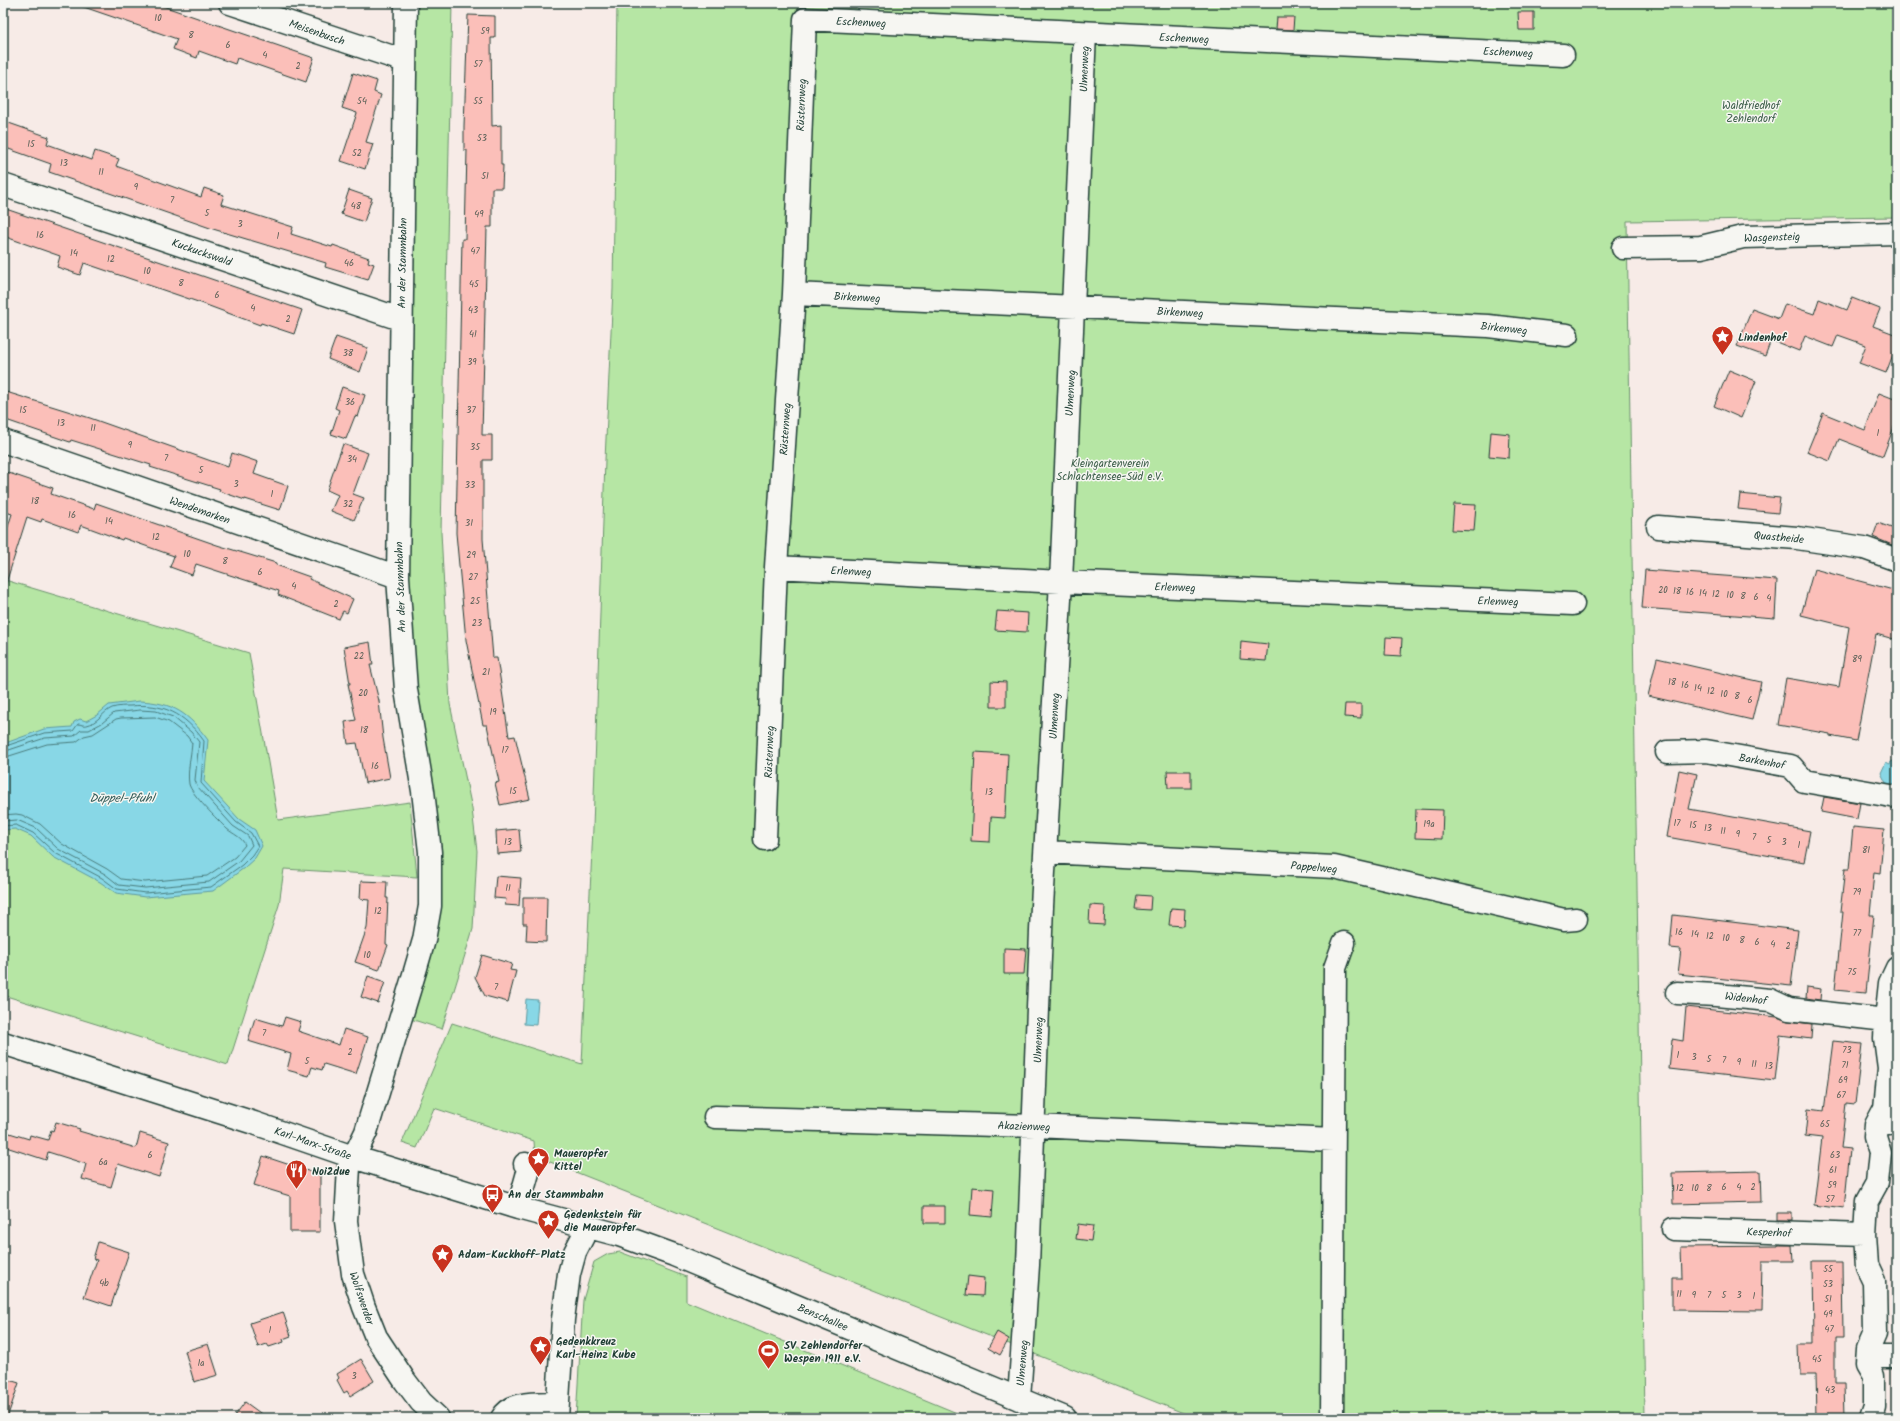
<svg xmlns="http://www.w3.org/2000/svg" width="1900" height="1421" font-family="Kalam,sans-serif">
<rect width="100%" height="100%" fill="#f7ebe7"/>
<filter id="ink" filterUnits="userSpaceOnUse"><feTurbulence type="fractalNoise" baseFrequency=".025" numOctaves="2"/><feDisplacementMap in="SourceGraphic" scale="8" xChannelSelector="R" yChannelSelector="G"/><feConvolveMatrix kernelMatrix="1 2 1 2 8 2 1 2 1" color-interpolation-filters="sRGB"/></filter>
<g filter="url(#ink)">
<path fill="#b6e6a4" stroke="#6a926c" d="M406,3H452L441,532L450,704L472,809L477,851L473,929L442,1029L401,1016L430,906L406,690Z
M617,3H1897V217L1627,221L1645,1418H1196L535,1156L534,1141L434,1108L417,1148L402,1143L452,1023L582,1064L593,828L605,460L613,289Z
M5,580L249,653L278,820L410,802L417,877L284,869L279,905L228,1065L3,995V587Z
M620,1252L686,1277V1301L969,1418H576L583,1300L594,1262L608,1254Z"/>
<path fill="#88d7e6" stroke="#5e999f" d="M140,701C174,703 188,713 208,740L204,781L239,819L255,830L262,846L255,858L244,868L213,891L145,897L116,893L100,882L53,857L31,836L15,829L3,830V744L44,729L72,727L74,722L80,719L86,721L97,715L109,705Z
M1897,759V785L1886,783L1881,773L1886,762L1890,764L1891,762Z
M526,999L538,1000L536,1025L524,1024Z"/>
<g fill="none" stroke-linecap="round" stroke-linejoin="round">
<path stroke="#497b7b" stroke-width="1" d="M3,747L44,733L73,731L78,724C81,724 83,726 87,725C97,723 103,712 112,708C118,706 125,706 130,706C164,703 184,713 204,741L201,783L236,822L251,833L258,846L252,855L242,865L211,887L145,893L117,889L102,878L55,853L33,833L16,825L3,826
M3,752L45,738L74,736L81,730H89L102,723L114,713L140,710L156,711L173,717L191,732L199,742L195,780L197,786L233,826L248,836L252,845L239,861L209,882L145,888L119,885L105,874L58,849L36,828L17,820L3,821
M3,758L47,744L76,742L84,736L93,734L116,719L121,718L155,717L169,722L187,736L192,743C191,756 187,771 189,784C191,794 218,820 227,829C233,834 242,837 245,845L235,857L207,876L145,882L121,879L107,869L62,844L40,824L22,815L16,814L3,815"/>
</g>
<path fill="#fbbfb9" stroke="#1f3d34" d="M78,3H154L314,58L306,82L237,58L235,64L199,51L197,58L173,49L177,39L78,5Z
M1518,12H1534V30H1519Z
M468,15L495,16V38H491L492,126L501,125V165H503L502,188H492V227H487L482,435H492V460H483V539L493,658H497L509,737L515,736L530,799L500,805L495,783L499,782L487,725H483L466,640L456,533L462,239H465L467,150H464V126Z
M1277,17H1294L1293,30L1276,29Z
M353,73L377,81L374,92L381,95L366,142L373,144L365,169L341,161L357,113L342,108Z
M3,121L49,137L47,144L92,160L95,151L119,159L116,166L201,197L204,188L224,195L221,204L293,227L291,234L332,247L333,245L369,258L368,262L374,264L368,280L325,267L326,263L213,229L49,172L51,164L3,147Z
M349,190L372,198L364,222L341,214Z
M3,208L302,310L294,334L261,323L260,325L201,303L84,263L80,275L57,267L60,256L3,236Z
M1852,298L1880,309L1873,326L1897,335V344L1886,373L1859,363L1866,345L1838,335L1833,347L1805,336L1799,351L1771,340L1765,356L1737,346L1752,309L1779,319L1785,304L1814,314L1819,299L1847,310Z
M336,337L368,348L360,372L328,359Z
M1729,370L1756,381L1741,418L1714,406Z
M342,387L365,395L358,417L355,416L346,439L331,434L339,410L335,408Z
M3,391L90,418L228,467L232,453L258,462L254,474L288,486L280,510L245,499V500L219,491L220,489L150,467L151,465L71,440L70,442L3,419Z
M1879,393L1897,400V419L1883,456L1839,439L1830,461L1807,452L1823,413L1865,430Z
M1491,432L1510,434L1509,458L1489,456Z
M343,444L368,453L353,494L364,498L354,520L331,511L338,495L327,490Z
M3,471L53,488L51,494L94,509L96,503L217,545L276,563V565L310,577L309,579L353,599L347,613L343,611L339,619L278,595L279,591L196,564L192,575L170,567L174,556L123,538L122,540L81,525L78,532L42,519L41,522L27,517L6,583H3V542L12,514L3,511Z
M1740,494L1780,498L1778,513L1738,509Z
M1454,504L1476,505L1474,531L1452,530Z
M1878,523L1897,530V547L1873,537Z
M1814,569L1897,591V640L1876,634L1856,741L1830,736V734L1778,725L1786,678L1839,687L1849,627L1801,615Z
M1645,570L1777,580L1775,618L1642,608Z
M997,611L1028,613L1027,632L995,630Z
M1386,637L1402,638L1401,656L1385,655Z
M1241,641L1268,644L1266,661L1240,659Z
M370,642L373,665H370L379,701L383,738L390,778L365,783L357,743L348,744L345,722L356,720L348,684H350L344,647Z
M1657,658L1761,682L1752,720L1648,696Z
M991,681L1006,682V707H991Z
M1345,704H1361V718L1344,717Z
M975,752L1008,754L1005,818L991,817L990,842L971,841Z
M1679,770L1697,774L1689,809L1810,831L1804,862L1667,837Z
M1167,771H1191V788H1168Z
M1824,797L1860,803L1857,819L1821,812Z
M1416,809L1443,810L1442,839L1415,838Z
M1853,827L1884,830L1880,873L1874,872L1870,915H1874L1866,993L1835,990L1843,912H1840L1845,869H1849Z
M519,829L521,852L497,854L496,831Z
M496,876L521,878L519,906L505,905L506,899L494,898Z
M361,881L387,882L386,898H388L386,944L388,945L379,970L355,962L367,928L369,900L360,899Z
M1137,895L1151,896L1150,910L1135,909Z
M523,897H547L546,942L526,941L527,924H523Z
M1090,905L1105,906L1104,925L1089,924Z
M1171,908L1185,909L1184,926L1169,925Z
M1673,915L1798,930L1791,986L1678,974L1681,949L1670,948Z
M1004,948L1026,949L1024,974H1004Z
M482,955L512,964L510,970L516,971L508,1002L485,996L475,977Z
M368,976L385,982L378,1003L361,997Z
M1807,987L1821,989L1820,1000L1806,998Z
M1686,1007L1777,1017L1788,1021L1812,1024L1811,1039L1780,1035L1775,1081L1669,1069L1672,1039L1683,1041Z
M285,1017L301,1022L298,1031L339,1045L344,1029L368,1037L356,1074L324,1064L322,1070L312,1067L309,1076L287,1070L291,1054L248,1041L255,1018L282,1026Z
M1833,1041L1862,1044L1855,1104L1846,1103L1841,1148L1850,1149L1844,1209L1814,1205L1822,1138L1805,1136L1808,1109L1824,1111Z
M56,1122L80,1129L79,1131L136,1148L140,1133L169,1142L159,1177L118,1164L111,1187L82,1179L86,1164L48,1152L46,1160L3,1146V1131L29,1139L30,1135L48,1140L51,1130L53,1131Z
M263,1156L320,1175V1232H290V1196L254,1185Z
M1760,1171L1761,1202L1673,1204L1672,1173Z
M972,1187L994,1189L992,1217L970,1215Z
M924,1206H945V1223H924Z
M1777,1213H1792V1220H1777Z
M1078,1224L1093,1226L1091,1241L1076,1239Z
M98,1242L129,1252L111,1306L84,1297L97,1260L93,1259Z
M1778,1245H1792L1793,1261H1762L1761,1311L1672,1310V1279H1682L1681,1247L1778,1246Z
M1813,1261H1842L1843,1337H1835V1382H1844L1845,1418H1816L1815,1373H1799L1798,1345H1814Z
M968,1276L984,1278L983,1296L966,1295Z
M283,1312L291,1336L283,1339L284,1342L269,1347L267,1344L258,1347L250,1323Z
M997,1332L1009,1339L1000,1355L988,1348Z
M208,1344L218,1375L194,1382L185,1351Z
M361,1359L374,1381L350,1396L347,1391L344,1393L337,1380L339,1378L337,1374Z
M6,1379L19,1383L7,1418H3V1387Z
M245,1402L267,1418H233Z"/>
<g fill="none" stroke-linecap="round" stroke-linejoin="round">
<defs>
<path id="minor" d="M230,3L405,61
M406,3L398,577L406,690L423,791L430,852V906L424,940L415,971L366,1132L349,1167L346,1221L353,1274L364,1307L376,1337L405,1381L421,1402L438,1418
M3,185L400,319
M1623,248L1701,247L1743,237L1897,233
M794,294L1488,326L1567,335
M3,441L398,577
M1658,527L1797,538L1864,548L1897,560
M776,567L1061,582L1573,604
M1667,752L1706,751L1791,766L1804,781L1897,797
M765,839L776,567L794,294L805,19L1563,55
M1046,852L1334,867L1564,920L1576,919
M1677,993L1716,995L1770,1000L1789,1009L1886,1020
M3,1043L254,1123L353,1157L518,1208L619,1235L674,1255L1065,1418
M715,1117L1035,1126L1333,1140
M1889,1123L1885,1108L1889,1068L1885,1038L1886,1020L1890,983L1897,968
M518,1208L529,1169L525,1164
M1673,1229L1865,1235
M1883,1356H1897
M1019,1399L1028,1265L1042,906L1061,582L1085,33
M502,1418C512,1400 540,1404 558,1403
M557,1418L563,1319L569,1274L575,1252L588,1227
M1332,1418L1335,968L1344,943
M1870,1418L1874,1406V1375L1867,1363L1868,1349L1875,1333L1874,1281L1867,1266L1865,1235L1867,1201L1877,1183L1880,1153L1875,1137L1876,1125L1885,1108"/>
</defs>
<use href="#minor" stroke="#1f3d34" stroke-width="25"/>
<use href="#minor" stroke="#f6f6f2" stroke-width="22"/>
</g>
</g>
<defs>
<symbol id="sight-pin" viewBox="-11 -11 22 30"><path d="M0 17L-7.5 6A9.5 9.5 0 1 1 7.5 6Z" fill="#c8321e" stroke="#f6f6f2"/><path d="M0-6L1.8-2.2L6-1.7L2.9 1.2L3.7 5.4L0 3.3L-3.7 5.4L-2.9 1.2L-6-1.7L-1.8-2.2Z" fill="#fff"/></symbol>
<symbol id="restaurant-pin" viewBox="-11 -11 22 30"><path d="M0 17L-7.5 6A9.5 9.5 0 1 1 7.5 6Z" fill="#c8321e" stroke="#f6f6f2"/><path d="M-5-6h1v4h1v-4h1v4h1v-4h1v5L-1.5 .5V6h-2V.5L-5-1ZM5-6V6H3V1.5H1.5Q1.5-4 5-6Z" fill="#fff"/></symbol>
<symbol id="bus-pin" viewBox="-11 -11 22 30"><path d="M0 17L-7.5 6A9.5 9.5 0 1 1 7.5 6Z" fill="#c8321e" stroke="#f6f6f2"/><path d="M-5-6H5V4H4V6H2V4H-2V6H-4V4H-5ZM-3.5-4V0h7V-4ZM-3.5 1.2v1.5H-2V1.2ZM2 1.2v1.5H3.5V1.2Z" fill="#fff"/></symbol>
<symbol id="stadium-pin" viewBox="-11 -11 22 30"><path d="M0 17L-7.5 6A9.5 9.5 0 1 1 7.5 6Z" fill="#c8321e" stroke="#f6f6f2"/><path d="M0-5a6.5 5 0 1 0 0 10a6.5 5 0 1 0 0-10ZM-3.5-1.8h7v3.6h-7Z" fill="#fff"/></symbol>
</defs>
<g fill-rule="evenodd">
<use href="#sight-pin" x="1710" y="324" width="25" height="34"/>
<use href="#sight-pin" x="526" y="1146" width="25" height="34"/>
<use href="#restaurant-pin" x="284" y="1158" width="25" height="34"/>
<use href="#bus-pin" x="480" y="1182" width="25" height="34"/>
<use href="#sight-pin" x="536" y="1208" width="25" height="34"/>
<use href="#sight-pin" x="430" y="1242" width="25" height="34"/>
<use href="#sight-pin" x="528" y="1334" width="25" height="34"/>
<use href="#stadium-pin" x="756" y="1338" width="25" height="34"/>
</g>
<g text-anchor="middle" stroke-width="3" stroke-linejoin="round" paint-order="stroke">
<g font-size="9" fill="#565e55">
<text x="158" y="21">10</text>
<text x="485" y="34">59</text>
<text x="191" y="38">8</text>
<text x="228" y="48">6</text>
<text x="265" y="58">4</text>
<text x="478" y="67">57</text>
<text x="298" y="69">2</text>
<text x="362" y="104">54</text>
<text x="478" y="104">55</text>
<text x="482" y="141">53</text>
<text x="31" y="147">15</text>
<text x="357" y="156">52</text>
<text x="64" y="166">13</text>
<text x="101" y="175">11</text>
<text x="485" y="179">51</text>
<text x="136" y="190">9</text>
<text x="172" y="203">7</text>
<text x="356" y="209">48</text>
<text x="207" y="216">5</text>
<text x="479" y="217">49</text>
<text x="240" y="227">3</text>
<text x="40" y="238">16</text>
<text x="278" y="239">1</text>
<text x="475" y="254">47</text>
<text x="74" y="256">14</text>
<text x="111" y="262">12</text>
<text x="349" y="266">46</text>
<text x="147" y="274">10</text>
<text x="181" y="286">8</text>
<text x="474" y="287">45</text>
<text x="217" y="298">6</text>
<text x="253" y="311">4</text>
<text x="473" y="313">43</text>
<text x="288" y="322">2</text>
<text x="473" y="337">41</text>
<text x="348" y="356">38</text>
<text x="472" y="365">39</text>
<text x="350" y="405">36</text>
<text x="23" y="413">15</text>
<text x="471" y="413">37</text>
<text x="61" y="426">13</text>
<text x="93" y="431">11</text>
<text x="1878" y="436">1</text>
<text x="130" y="448">9</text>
<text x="475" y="450">35</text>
<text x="166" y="461">7</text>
<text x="352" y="462">34</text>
<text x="201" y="473">5</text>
<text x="236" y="487">3</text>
<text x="470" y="488">33</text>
<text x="272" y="497">1</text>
<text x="35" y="504">18</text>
<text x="348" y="507">32</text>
<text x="72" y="518">16</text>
<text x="109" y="524">14</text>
<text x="469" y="526">31</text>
<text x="156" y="540">12</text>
<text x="187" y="557">10</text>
<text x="471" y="558">29</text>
<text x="225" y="564">8</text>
<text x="260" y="575">6</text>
<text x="473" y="580">27</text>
<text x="294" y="589">4</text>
<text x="1663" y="593">20</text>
<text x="1677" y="594">18</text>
<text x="1690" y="595">16</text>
<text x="1703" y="596">14</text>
<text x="1716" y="597">12</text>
<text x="1730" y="598">10</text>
<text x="1743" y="599">8</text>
<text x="1756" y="600">6</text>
<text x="1769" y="601">4</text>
<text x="475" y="604">25</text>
<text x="336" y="607">2</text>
<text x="477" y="626">23</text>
<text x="359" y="659">22</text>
<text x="1857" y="662">89</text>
<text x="486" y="675">21</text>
<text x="1672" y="685">18</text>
<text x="1685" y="688">16</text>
<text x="1698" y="691">14</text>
<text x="1711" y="694">12</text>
<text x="363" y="696">20</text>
<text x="1724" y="697">10</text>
<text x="1737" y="699">8</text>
<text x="1750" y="703">6</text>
<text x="493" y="715">19</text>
<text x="364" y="733">18</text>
<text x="505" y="753">17</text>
<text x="375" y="769">16</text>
<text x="513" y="794">15</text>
<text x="989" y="795">13</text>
<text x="1677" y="826">17</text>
<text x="1429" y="827">19a</text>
<text x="1693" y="828">15</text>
<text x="1708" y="831">13</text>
<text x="1723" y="834">11</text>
<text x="1738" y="837">9</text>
<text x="1754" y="840">7</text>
<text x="1769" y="843">5</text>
<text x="508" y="845">13</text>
<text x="1784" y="845">3</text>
<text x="1799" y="848">1</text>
<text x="1866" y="853">81</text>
<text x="508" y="891">11</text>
<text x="1857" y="895">79</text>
<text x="378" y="914">12</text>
<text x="1679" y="935">16</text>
<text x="1857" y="936">77</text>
<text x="1695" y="937">14</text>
<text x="1710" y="939">12</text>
<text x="1726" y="941">10</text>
<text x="1742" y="943">8</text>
<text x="1757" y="945">6</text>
<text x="1773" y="947">4</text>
<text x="1788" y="949">2</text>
<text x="367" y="958">10</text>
<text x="1852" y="975">75</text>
<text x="496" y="990">7</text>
<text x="264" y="1036">7</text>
<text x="1847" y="1053">73</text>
<text x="350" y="1055">2</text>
<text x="1678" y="1058">1</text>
<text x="1694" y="1060">3</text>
<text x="1709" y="1062">5</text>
<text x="1724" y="1063">7</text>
<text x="307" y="1064">5</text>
<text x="1739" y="1065">9</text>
<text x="1754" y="1067">11</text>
<text x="1845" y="1068">71</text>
<text x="1769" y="1069">13</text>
<text x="1843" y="1083">69</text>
<text x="1841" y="1098">67</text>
<text x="1825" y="1127">65</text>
<text x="150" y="1158">6</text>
<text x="1835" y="1158">63</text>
<text x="103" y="1165">6a</text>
<text x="1833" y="1173">61</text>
<text x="1832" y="1188">59</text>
<text x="1724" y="1190">6</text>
<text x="1739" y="1190">4</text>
<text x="1753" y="1190">2</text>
<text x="1680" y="1191">12</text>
<text x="1695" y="1191">10</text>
<text x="1709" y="1191">8</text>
<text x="1830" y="1202">57</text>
<text x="1828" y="1272">55</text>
<text x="104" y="1286">4b</text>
<text x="1828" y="1287">53</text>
<text x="1679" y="1297">11</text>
<text x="1694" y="1298">9</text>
<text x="1709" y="1298">7</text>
<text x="1724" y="1298">5</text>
<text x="1739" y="1298">3</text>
<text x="1754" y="1299">1</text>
<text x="1828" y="1302">51</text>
<text x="1828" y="1317">49</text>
<text x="1829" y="1332">47</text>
<text x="270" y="1333">1</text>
<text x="1817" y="1362">45</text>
<text x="201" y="1366">1a</text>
<text x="354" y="1379">3</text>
<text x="1830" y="1393">43</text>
</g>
<g font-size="11" fill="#1f3d34" stroke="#f6f6f2">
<text transform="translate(861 22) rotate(3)" y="4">Eschenweg</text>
<text transform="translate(317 32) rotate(19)" y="4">Meisenbusch</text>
<text transform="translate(1184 38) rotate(3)" y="4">Eschenweg</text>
<text transform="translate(1508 52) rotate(3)" y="4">Eschenweg</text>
<text transform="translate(1084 69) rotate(-88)" y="4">Ulmenweg</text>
<text transform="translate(801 105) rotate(-88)" y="4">Rüsternweg</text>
<text transform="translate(1772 237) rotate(-2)" y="4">Wasgensteig</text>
<text transform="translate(202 252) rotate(19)" y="4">Kuckuckswald</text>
<text transform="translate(402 263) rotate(-89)" y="4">An der Stammbahn</text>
<text transform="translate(857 297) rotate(3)" y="4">Birkenweg</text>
<text transform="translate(1180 312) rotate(3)" y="4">Birkenweg</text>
<text transform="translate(1504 328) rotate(6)" y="4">Birkenweg</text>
<text transform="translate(1070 393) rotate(-87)" y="4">Ulmenweg</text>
<text transform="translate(785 429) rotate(-86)" y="4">Rüsternweg</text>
<text transform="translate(200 510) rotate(19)" y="4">Wendemarken</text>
<text transform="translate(1779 537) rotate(5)" y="4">Quastheide</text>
<text transform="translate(851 571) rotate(3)" y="4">Erlenweg</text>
<text transform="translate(400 587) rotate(-92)" y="4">An der Stammbahn</text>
<text transform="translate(1175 587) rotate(2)" y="4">Erlenweg</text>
<text transform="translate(1498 601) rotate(2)" y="4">Erlenweg</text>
<text transform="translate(1054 716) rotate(-87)" y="4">Ulmenweg</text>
<text transform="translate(769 752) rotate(-88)" y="4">Rüsternweg</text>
<text transform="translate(1762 761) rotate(10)" y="4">Barkenhof</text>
<text transform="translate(1314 867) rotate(5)" y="4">Pappelweg</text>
<text transform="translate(1746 998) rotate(7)" y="4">Widenhof</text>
<text transform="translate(1038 1040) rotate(-88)" y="4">Ulmenweg</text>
<text transform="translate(1024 1126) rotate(2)" y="4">Akazienweg</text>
<text transform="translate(313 1143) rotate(19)" y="4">Karl-Marx-Straße</text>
<text transform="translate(1769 1232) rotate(2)" y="4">Kesperhof</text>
<text transform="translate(362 1298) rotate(71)" y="4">Wolfswerder</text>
<text transform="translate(823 1317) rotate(23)" y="4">Benschallee</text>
<text transform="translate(1022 1363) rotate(-85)" y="4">Ulmenweg</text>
</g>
<g font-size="11" fill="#3d5f4a" stroke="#f6f6f2">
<text x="1751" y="109">Waldfriedhof<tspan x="1751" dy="13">Zehlendorf</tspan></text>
<text x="1110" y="467">Kleingartenverein<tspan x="1110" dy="13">Schlachtensee-Süd e.V.</tspan></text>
</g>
<g font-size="11" font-weight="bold" fill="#1f3d34" stroke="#f6f6f2" text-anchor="start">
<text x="1738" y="341">Lindenhof</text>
<text x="554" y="1157">Maueropfer<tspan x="554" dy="13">Kittel</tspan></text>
<text x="312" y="1175">Noi2due</text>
<text x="508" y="1198">An der Stammbahn</text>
<text x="564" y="1218">Gedenkstein für<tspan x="564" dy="13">die Maueropfer</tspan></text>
<text x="458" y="1258">Adam-Kuckhoff-Platz</text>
<text x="556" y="1345">Gedenkkreuz<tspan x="556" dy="13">Karl-Heinz Kube</tspan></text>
<text x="784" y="1349">SV Zehlendorfer<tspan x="784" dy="13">Wespen 1911 e.V.</tspan></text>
</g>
<g font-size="12" font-style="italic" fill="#345c58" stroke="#f6f6f2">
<text x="122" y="802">Düppel-Pfuhl</text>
</g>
</g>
<rect width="1900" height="1421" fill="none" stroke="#f6f6f2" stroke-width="16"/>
<rect x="8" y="8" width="1884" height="1405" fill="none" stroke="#1f3d34" stroke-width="1.5" filter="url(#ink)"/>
</svg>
